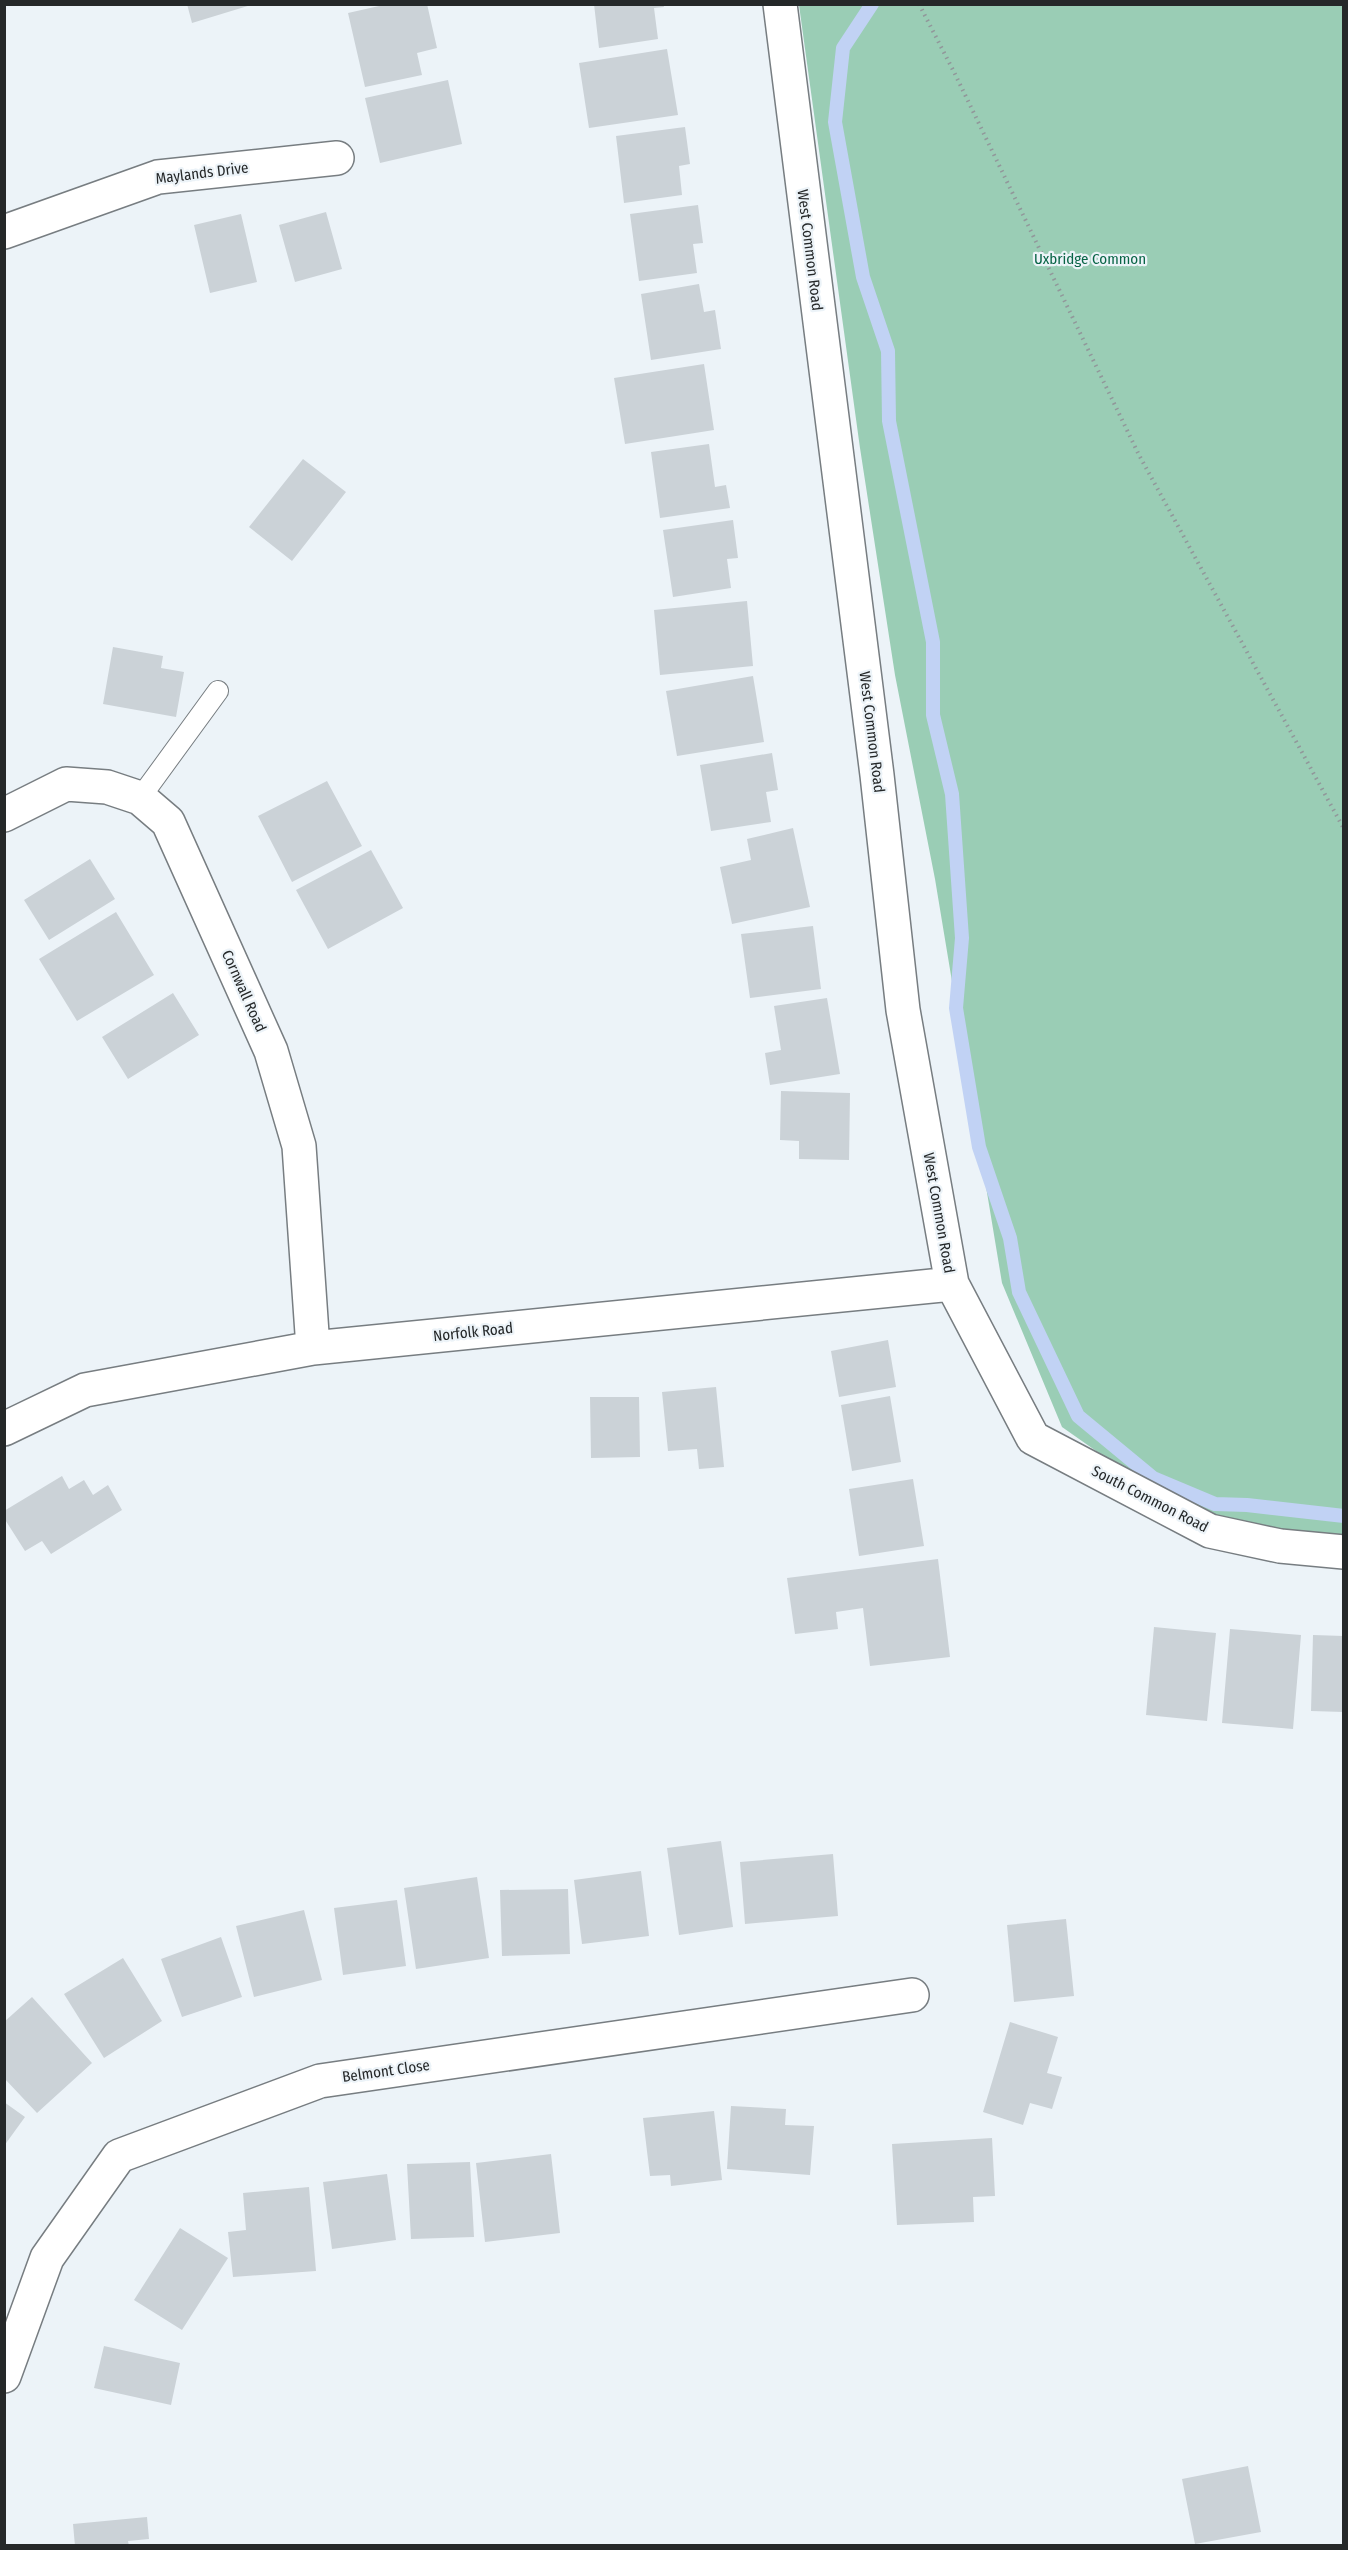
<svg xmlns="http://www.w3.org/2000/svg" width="1348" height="2550" font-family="'Fira Sans Condensed',sans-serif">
<rect width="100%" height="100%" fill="#ecf3f8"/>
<path fill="#9acdb5" d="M799,5H1343V1552L1210,1531L1062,1427L1002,1283L935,879L895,675L860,448Z"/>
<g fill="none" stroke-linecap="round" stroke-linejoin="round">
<path stroke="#c1d2f4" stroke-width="14" d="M872,4L843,48L835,122L863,277L888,351L889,421L933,642V715L952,794L962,938L956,1008L979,1147L1010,1238L1019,1292L1078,1416L1153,1478L1215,1504L1247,1505L1344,1516"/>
</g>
<path fill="#cbd2d7" d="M187,4H251V5L192,23Z
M388,4H427L437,48L417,53L422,75L365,87L348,13Z
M594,4H663L664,7L654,8L658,39L599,48Z
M667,49L678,115L589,128L579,63Z
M448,80L462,144L380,163L365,98Z
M685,127L690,164L679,166L682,195L624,203L616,136Z
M698,205L703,243L693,244L697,273L639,281L630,214Z
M326,212L342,269L295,282L279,225Z
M241,214L257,282L210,293L194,225Z
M699,284L704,312L715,310L721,349L651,360L641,294Z
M704,364L714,430L625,444L614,378Z
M709,444L715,487L726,485L730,508L660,518L651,452Z
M303,459L346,492L292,561L249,527Z
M733,520L738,558L727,559L731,588L673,597L663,530Z
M747,601L753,666L660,675L654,610Z
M113,647L163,656L161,668L184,672L176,717L103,704Z
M753,676L764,742L677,756L666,691Z
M772,753L778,790L766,792L771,822L711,831L700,765Z
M327,781L362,846L292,882L258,816Z
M793,828L810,907L732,924L720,867L751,860L747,839Z
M371,850L403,908L328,949L296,890Z
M90,859L115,899L49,940L24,900Z
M116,912L154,975L77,1021L39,959Z
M813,926L821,989L750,998L741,934Z
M173,993L199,1035L128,1079L102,1037Z
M827,998L840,1074L770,1085L765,1053L781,1050L774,1006Z
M781,1091L850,1093L849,1160L799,1159V1141L780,1140Z
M888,1340L896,1387L839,1397L831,1351Z
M716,1387L724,1467L699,1469L697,1449L668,1451L662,1392Z
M890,1396L901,1462L852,1471L841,1405Z
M590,1397H639L640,1457L591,1458Z
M62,1476L69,1489L84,1480L93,1495L108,1485L122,1510L51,1554L42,1541L25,1551L4,1518V1511Z
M913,1479L924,1546L859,1556L849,1489Z
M938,1559L950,1657L870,1666L863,1608L836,1612L838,1629L795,1634L787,1578Z
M1154,1627L1216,1633L1207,1721L1146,1715Z
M1230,1629L1301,1635L1293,1729L1222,1723Z
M1313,1635L1344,1636V1712L1311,1711Z
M721,1841L733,1927L679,1935L667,1848Z
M833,1854L838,1916L745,1924L740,1862Z
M641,1871L649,1936L582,1944L574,1880Z
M477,1877L489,1958L416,1969L404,1888Z
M568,1889L570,1954L502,1956L500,1890Z
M397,1900L406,1966L343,1975L334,1908Z
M304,1910L322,1980L254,1997L236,1926Z
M1066,1919L1074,1996L1014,2002L1007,1925Z
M221,1937L242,1997L182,2017L161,1959Z
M123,1958L162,2021L104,2058L64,1994Z
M32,1997L92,2063L37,2113L4,2078V2022Z
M1010,2022L1058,2037L1047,2073L1062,2077L1052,2109L1030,2103L1023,2125L983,2112Z
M4,2102L25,2117L4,2146Z
M731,2106L786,2109L785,2125L814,2126L810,2175L727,2169Z
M714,2111L722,2180L671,2186L670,2175L650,2176L643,2118Z
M992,2138L995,2196L973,2197L974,2222L897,2225L892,2144Z
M551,2154L560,2233L485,2242L476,2163Z
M470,2162L474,2237L411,2239L407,2164Z
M387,2174L396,2240L332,2249L323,2182Z
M309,2187L316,2271L233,2277L228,2232L246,2230L243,2193Z
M180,2228L228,2258L182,2330L134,2300Z
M104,2346L180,2363L171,2405L94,2388Z
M1248,2466L1261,2532L1195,2544L1182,2479Z
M147,2517L149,2539L128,2541L129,2546H75L73,2524Z"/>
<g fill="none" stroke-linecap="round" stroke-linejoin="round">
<defs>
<path id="service" d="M140,798L218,691"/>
<path id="minor" d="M780,4L877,775L903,1010L952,1284L1033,1438L1210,1531L1280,1546L1344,1552
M4,232L158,177L337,158
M4,815L66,784L107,787L140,798L168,822L271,1051L299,1146L313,1348
M4,1429L85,1390L313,1348L952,1284
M4,2376L47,2258L119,2156L320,2081L912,1995"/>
</defs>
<use href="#service" stroke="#777d81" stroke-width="22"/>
<use href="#minor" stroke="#777d81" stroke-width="36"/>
<path stroke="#91979a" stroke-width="4" stroke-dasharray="1.5 4.5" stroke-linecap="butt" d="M919,4L955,74L1139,455L1344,829"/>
<use href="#service" stroke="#fff" stroke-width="20"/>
<use href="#minor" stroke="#fff" stroke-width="33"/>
</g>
<g text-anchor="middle" stroke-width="4.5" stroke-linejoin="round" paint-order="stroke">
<g font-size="15" fill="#252829" stroke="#ecf3f8">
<text transform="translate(202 173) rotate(-7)" y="5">Maylands Drive</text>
<text transform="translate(810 250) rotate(83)" y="5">West Common Road</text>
<text transform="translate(872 732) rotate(83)" y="5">West Common Road</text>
<text transform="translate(244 991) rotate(66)" y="5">Cornwall Road</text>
<text transform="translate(939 1213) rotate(80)" y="5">West Common Road</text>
<text transform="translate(473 1332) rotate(-6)" y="5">Norfolk Road</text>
<text transform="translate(1150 1499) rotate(27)" y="5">South Common Road</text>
<text transform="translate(386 2071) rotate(-8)" y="5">Belmont Close</text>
</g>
<g font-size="15" fill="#086446" stroke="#ecf3f8">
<text x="1090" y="264">Uxbridge Common</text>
</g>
</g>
<rect width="1348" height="2550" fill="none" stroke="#252829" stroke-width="12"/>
</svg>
